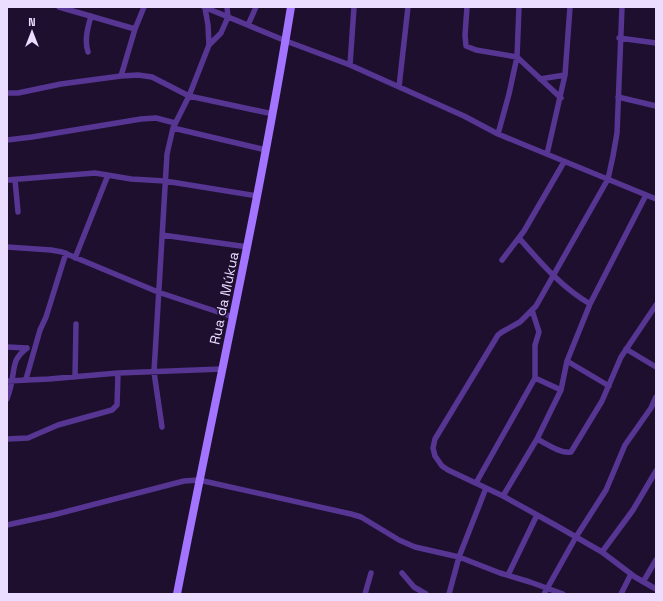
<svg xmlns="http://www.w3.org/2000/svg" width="663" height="601" font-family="'Space Grotesk',sans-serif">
<rect width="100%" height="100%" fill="#1e0f2f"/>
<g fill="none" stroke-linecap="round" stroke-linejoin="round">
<path stroke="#563692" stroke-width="5.5" d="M59,7L135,29
M204,7L286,41L350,65L464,116L498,134L656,199
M467,7L465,35L466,46L476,50L517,57L561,98
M622,7L617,133L613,156L608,179L536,306L520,322L502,332L498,335L435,439L433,448L435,456L442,466L448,470L503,496L557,526L602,552L635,577L656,589
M205,8L208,25L209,45
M248,25L256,7
M619,38L656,43
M88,52C84,40 88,27 91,16
M350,65L354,7
M121,76L135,29L144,7
M540,79L565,75
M399,87L408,7
M7,93H18L61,84L121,76L138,75L152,77L189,96L273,114
M618,97L656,106
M173,128L266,150
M498,134L509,94L517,57L519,7
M7,140L32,137L141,119L156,118L175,123
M547,154L565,75L570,7
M7,180L95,173L131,179L165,181L258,196
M15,180L18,212
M162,235L248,247
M519,238C541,263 561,287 590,304
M7,247L51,250L62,252L158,292L233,317
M75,258L108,175
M502,260L524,231L564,162
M7,347L27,348
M626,349L656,367
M567,361L609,386
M75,377L76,324
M535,378L561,390
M26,379L40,330L46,317L66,253
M7,381L49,379L118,373L222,369
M7,399C9,393 11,387 12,380C15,365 13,359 27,348
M162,427L154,372L167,154L173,128L189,96L209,45L221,33L228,17L227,7
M7,439L28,438L58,425L112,410L117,405L118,373
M537,439C547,444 561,454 571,452L602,401L621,357L656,305
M476,483L535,378V345L539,332L532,310
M503,496L537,439L561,390L567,361L590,304L646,195
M7,525L53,515L184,481L199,480L351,514L361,517L399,540L415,547L459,557L500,573L530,582L563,594
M602,552L633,510L656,471
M402,573L414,587L426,594
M508,575L537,515
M643,582L656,560
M365,594L371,573
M449,594L459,557L486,488
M544,594L576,537L606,490L625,445L651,408L656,397
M621,594L631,574"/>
<path stroke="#a274ff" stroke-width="8" d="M177,594C215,398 259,204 291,7"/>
</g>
<g text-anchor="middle" stroke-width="3.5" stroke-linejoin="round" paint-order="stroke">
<g font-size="14" fill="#ebddff" stroke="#1e0f2f">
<text transform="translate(224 298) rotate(-78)" y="5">Rua da Múkua</text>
</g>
</g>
<rect width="663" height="601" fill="none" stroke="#ebddff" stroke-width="16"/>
<g transform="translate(32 32)" stroke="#1e0f2f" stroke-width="3" paint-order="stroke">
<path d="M0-3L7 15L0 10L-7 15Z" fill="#ebddff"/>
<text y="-6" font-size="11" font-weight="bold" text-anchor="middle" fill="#ebddff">N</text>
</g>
</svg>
